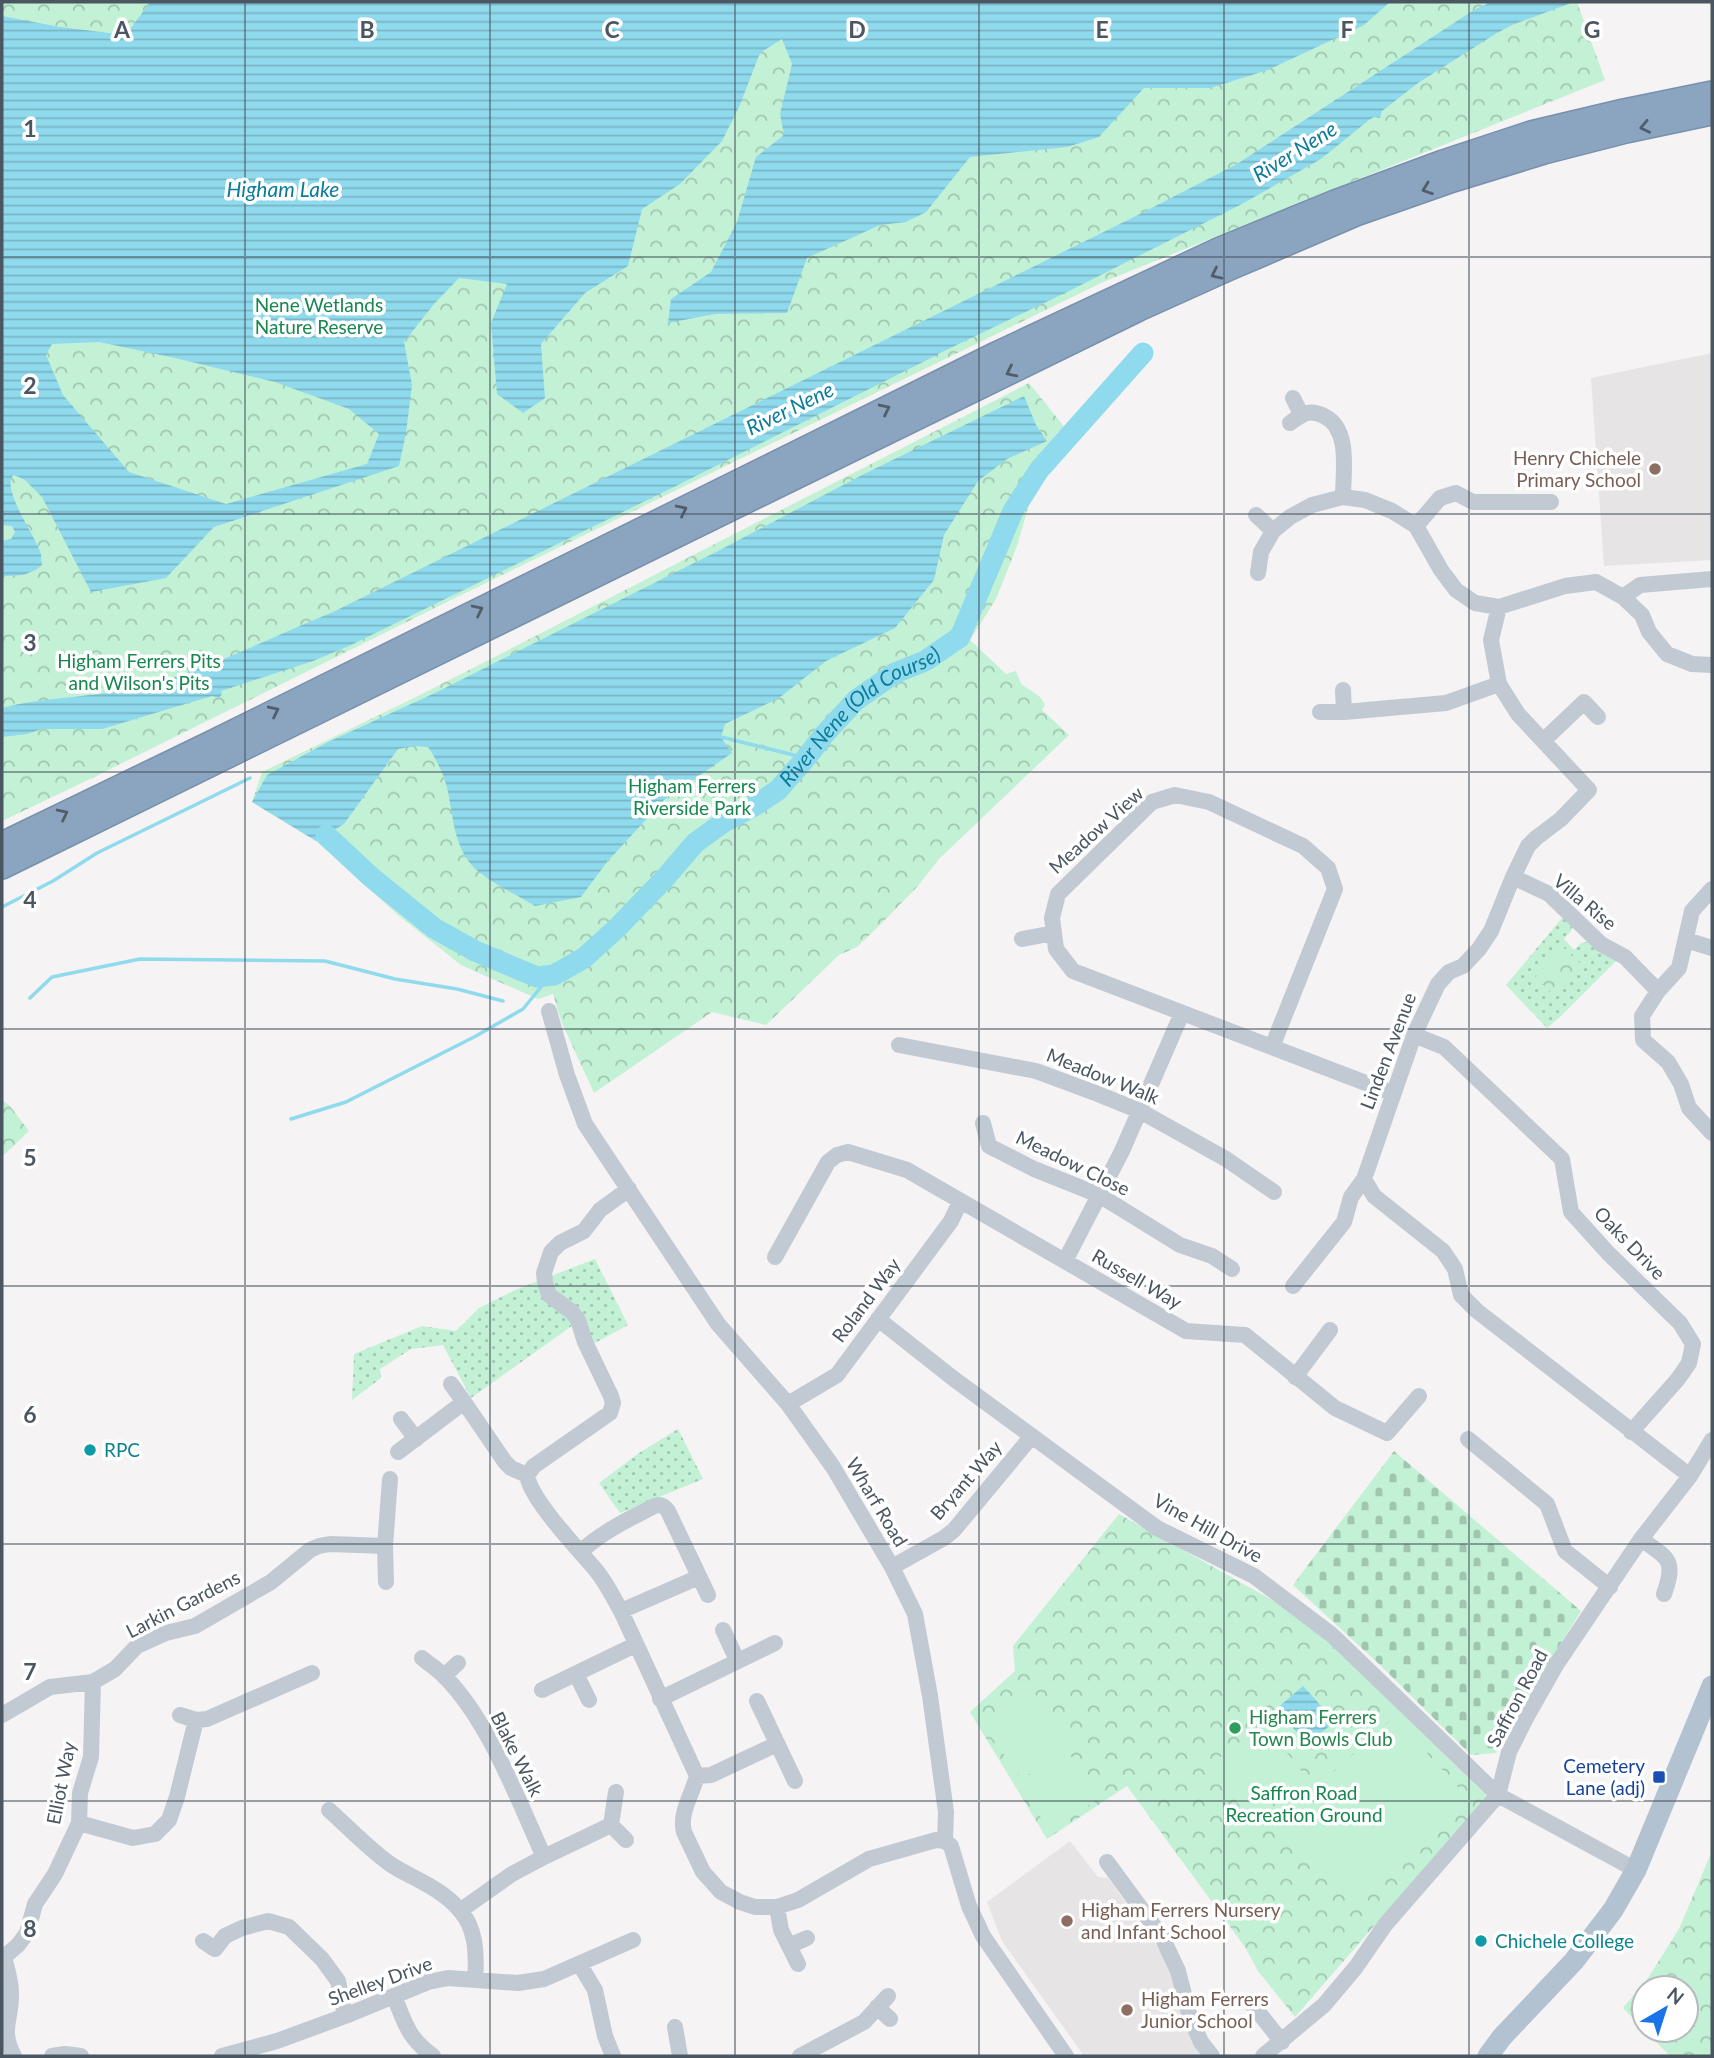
<svg xmlns="http://www.w3.org/2000/svg" width="1714" height="2058" font-family="Lato,sans-serif">
<defs>
<pattern id="grass-dots" width="8" height="8" patternUnits="userSpaceOnUse" patternTransform="scale(1.75)"><rect width="8" height="8" fill="#c3f1d5"/><path d="M2 2h.1M6 6h.1" fill="none" stroke="#a0c6b0" stroke-width="1.8" stroke-linecap="round"/></pattern>
<pattern id="forest-crowns" width="20" height="18" patternUnits="userSpaceOnUse" patternTransform="scale(1.75)"><rect width="20" height="18" fill="#c3f1d5"/><path d="M2 6a3 3 0 1 1 6 0M12 15a3 3 0 1 1 6 0" fill="none" stroke="#a0c6b0"/></pattern>
<pattern id="cemetery-stones" width="16" height="16" patternUnits="userSpaceOnUse" patternTransform="scale(1.75)"><rect width="16" height="16" fill="#c3f1d5"/><path d="M2 7V4a2 2 0 0 1 4 0v3zM10 15v-3a2 2 0 0 1 4 0v3z" fill="#a0c6b0"/></pattern>
<pattern id="water-rules" width="6" height="5" patternUnits="userSpaceOnUse" patternTransform="scale(1.75)"><rect width="6" height="5" fill="#90daee"/><path d="M0 2.5h6" fill="none" stroke="#78b4c4"/></pattern>
</defs>
<rect width="100%" height="100%" fill="#f5f3f3"/>
<path fill="#e6e4e5" d="M1712,353V560L1604,566L1591,378Z
M1070,1841L1098,1877L1108,1878L1155,1943L1174,1974L1207,2056H1084L1002,1941L987,1902Z"/>
<path fill="url(#grass-dots)" d="M1563,917L1572,927L1571,931L1564,939L1574,950L1581,943L1587,942L1617,960L1560,1017L1547,1028L1506,985Z
M595,1259L628,1325L595,1343L573,1325L471,1398L443,1345L411,1349L380,1369L381,1378L352,1400L354,1354L422,1326L456,1331L479,1308L515,1290Z
M678,1429L703,1479L620,1513L599,1483L639,1453Z"/>
<path fill="url(#forest-crowns)" d="M2,2H1577L1605,80L1103,282L451,600L88,780L2,821Z
M1029,383L1071,435L1039,470L1017,546L996,599L970,640L1006,674L1016,671L1021,684L1039,696L1045,704L1042,710L1069,735L939,859L917,887L882,923L857,947L839,955L766,1025L712,1012L594,1093L562,1023L553,994L538,999L461,965L398,915L316,841L252,802L262,772L420,695Z
M1563,947L1584,967L1556,997L1535,977Z
M2,1100L10,1106L29,1131L2,1157Z
M1119,1514L1304,1618L1487,1796L1295,2017L1258,1971L1245,1947L1127,1786L1047,1839L970,1712L1015,1671L1013,1646Z
M1712,1851V2056H1670L1644,2030H1686V1988H1644V2030L1623,2008L1648,1978L1679,1929Z"/>
<path fill="url(#cemetery-stones)" d="M1394,1451L1581,1611L1528,1696L1496,1753L1471,1755L1380,1665L1293,1585Z"/>
<path fill="#c3f1d5" d="M1035,1694L1071,1743L1022,1779L986,1730Z
M1394,1717L1464,1794L1347,1900L1277,1823Z
M1264,1723L1306,1777L1251,1820L1209,1766Z
M1068,1752L1100,1797L1051,1832L1019,1787Z"/>
<path fill="url(#water-rules)" fill-rule="evenodd" d="M150,2H1390L1364,25L1268,70L1210,88H1144L1099,137L1067,147L970,157L926,212L906,222L880,225L807,258L787,313L715,314L668,323L671,299L711,272L737,222L756,157L784,135L780,114L792,64L782,39L760,53L739,107L722,141L680,184L642,209L628,266L585,293L541,344L545,398L523,413L497,394L491,323L507,284L459,278L434,304L404,342L412,385L406,433L399,466L214,527L166,578L91,592L42,497L25,480L14,475C0,486 33,533 39,549C42,554 41,560 42,565C30,576 17,576 2,576V541L11,539L15,532L12,526L2,525V16L60,27L126,35ZM99,342L175,358L275,382L349,409L379,434L367,464L226,504L129,472L63,395L46,355L52,344Z
M1491,2H1574L1512,25L1497,33L1418,83L1382,111L1380,118L1374,117L1369,120L1321,159L1242,204L1067,292L938,354V358L935,356L676,486L349,646L313,661L221,691L222,694L219,698L212,696L102,729H42L27,734L2,737V708C47,696 94,698 139,687C206,671 269,638 333,612L1136,216L1237,164L1474,10Z
M1024,396L1036,425L1047,441L1007,459L978,481L944,535L934,580L895,628L826,661L779,698L725,724L721,737L732,753L664,800L607,862L581,897L535,906C517,895 495,885 479,872C454,851 454,821 448,792C445,777 437,760 428,747L415,746L398,749L344,824L316,841L252,802L267,775L328,742L437,692L716,552L864,474Z
M1303,1686L1335,1721L1308,1745L1276,1709Z"/>
<g fill="none" stroke-linecap="round" stroke-linejoin="round">
<path stroke="#90daee" stroke-width="3.5" d="M721,737L806,758
M2,907L53,881L97,853L250,778
M30,998L52,977L140,959L325,961L395,979L457,989L503,1001
M291,1119L346,1102L476,1036L523,1009L550,976"/>
<path stroke="#90daee" stroke-width="21" id="s1" d="M326,835L371,877L434,928L475,951L537,977L554,975L584,958L617,928L666,877L695,843L724,822L756,805L778,790L806,758L823,736L856,700L895,673L925,661L960,637L1013,511L1039,470L1143,353"/>
<defs>
<path id="highway" d="M2,844L213,742L994,355L1218,250L1335,202L1443,162L1531,133L1624,111L1712,93
M2,867L718,515L1139,309L1230,268L1356,214L1453,180L1544,152L1626,131L1712,113"/>
</defs>
<use href="#highway" stroke="#7690ad" stroke-width="26"/>
<path stroke="#c1cad2" stroke-width="16" d="M1293,398L1301,414
M1290,423C1304,413 1309,409 1324,416C1351,429 1343,472 1343,497
M1256,515L1273,531
M1416,526L1440,498L1456,493L1473,502H1551
M1258,573L1261,552L1273,531L1290,517L1312,505L1343,497L1365,500L1392,511L1416,526L1441,570L1456,590L1475,603L1499,607L1565,586L1596,582L1623,597L1642,615L1649,632L1667,654L1692,664L1712,665
M1623,597L1640,585L1712,579
M1343,690L1344,712
M1320,712H1344L1446,703L1499,684
M1544,740L1584,702L1598,717
M1513,877L1549,894L1601,944L1625,957L1658,991
M1712,889L1692,911L1679,968L1658,991L1642,1016L1643,1040L1668,1062L1681,1084L1689,1108L1712,1133
M1022,939L1054,933
M1686,940L1712,948
M549,1011L567,1075L585,1124L718,1324L788,1404L833,1467L892,1567L915,1614L930,1696L946,1812L945,1841L951,1846L969,1906L983,1936L1066,2056
M1414,1035L1444,1047L1562,1159L1571,1212L1608,1253L1680,1323L1693,1344L1689,1363L1678,1379L1631,1432
M899,1045L1036,1071L1098,1094L1140,1111L1226,1159L1274,1192
M1272,1047L1335,889L1328,868L1303,846L1209,802L1175,795L1152,802L1058,894L1052,918L1056,949L1073,971L1392,1093
M983,1123L989,1146L1034,1169L1099,1195L1180,1245L1212,1256L1232,1269
M1364,1179L1374,1196L1443,1251L1455,1269L1461,1295L1477,1311L1690,1476
M775,1257L828,1162L837,1155L848,1152L907,1170L1186,1331L1245,1335L1335,1408L1387,1433L1419,1396
M1065,1261L1122,1151L1182,1013
M1293,1286L1344,1222L1351,1197L1364,1179L1414,1035L1438,984L1449,972L1463,966L1479,949L1491,931L1513,877L1528,846L1536,838L1561,819L1589,790L1518,714L1499,684L1491,640L1499,607
M878,1319L954,1379L1157,1528L1254,1576L1332,1635L1498,1795L1636,1870
M1295,1377L1330,1330
M451,1384L464,1402
M788,1404L837,1375L951,1221L960,1202
M401,1419L416,1439
M1468,1439L1547,1504L1565,1551L1610,1587
M398,1452L464,1402L505,1462L511,1468L527,1475
M527,1475C530,1499 578,1549 595,1569C606,1582 613,1597 621,1611L697,1776C692,1795 679,1813 684,1832L703,1872L721,1892L740,1902L755,1907H777L798,1900L869,1859L936,1840L945,1841
M527,1475L534,1466L610,1413L613,1403L611,1396L585,1342L578,1320L572,1312L549,1295L545,1282L544,1273L551,1252L560,1243L584,1231L600,1210L629,1189
M1641,1539C1669,1559 1676,1560 1664,1594
M580,1552C599,1535 620,1523 643,1512C647,1510 654,1505 659,1505C664,1505 665,1508 668,1511L708,1595
M892,1567L944,1538L954,1530L1032,1436
M386,1582L385,1546L390,1479
M621,1611L699,1577
M723,1630L737,1660
M422,1658C429,1664 437,1669 444,1676C488,1719 518,1800 544,1857
M576,1674L589,1700
M444,1676L458,1663
M542,1690L635,1645
M660,1699L775,1643
M757,1701L795,1781
M2,1715L50,1687L93,1682L115,1669L137,1646L166,1633L195,1626L271,1582L310,1550L319,1546L330,1544L385,1546
M180,1715L196,1720
M697,1776L711,1775L777,1744
M616,1792L611,1825L626,1840
M329,1810C349,1828 368,1848 390,1864C402,1872 416,1878 428,1885C470,1909 479,1933 475,1979
M79,1823L133,1838L155,1834L169,1820L177,1797L196,1720L207,1719L312,1673
M1107,1862L1162,1937L1178,1971L1190,2017L1201,2042L1212,2056
M777,1907L781,1930L798,1964
M461,1910L512,1874L544,1857L611,1825
M203,1941L215,1949L225,1936L242,1928L268,1921L289,1927L322,1959L338,1981L345,2016
M789,1946L807,1938
M4,1957L18,1945L27,1933L35,1904L55,1874L79,1823L80,1793L91,1757L93,1682
M4,1957C7,1969 12,1983 11,1996C11,2021 0,2030 14,2056
M580,1965L595,1990L605,2036L613,2056
M394,1996C405,2023 408,2038 433,2056
M1252,2004L1282,2042
M877,2007L890,2019
M675,2027L680,2056
M52,2056L65,2054L81,2056
M222,2056L277,2041L345,2016L428,1982L448,1978L518,1983L544,1979L633,1940
M800,2056L864,2022L888,1996
M1263,2056L1324,2005L1356,1967L1385,1925L1498,1795L1509,1752L1526,1718L1556,1665L1641,1539L1690,1476L1712,1440"/>
<path stroke="#b3c2d1" stroke-width="21" d="M1488,2056L1502,2037L1574,1961L1613,1910L1636,1870L1712,1686"/>
<use href="#highway" stroke="#8ba5c1" stroke-width="23"/>
</g>
<defs><path id="oneway-chevron" d="M-2-3.5L2.5 0L-2 3.5" fill="none" stroke-width="1.6" stroke-linecap="round" stroke-linejoin="round" transform="scale(1.75)"/></defs>
<g stroke="#505e6b">
<use href="#oneway-chevron" transform="translate(1645 127) rotate(168)"/>
<use href="#oneway-chevron" transform="translate(1427 189) rotate(160)"/>
<use href="#oneway-chevron" transform="translate(1216 274) rotate(155)"/>
<use href="#oneway-chevron" transform="translate(1011 372) rotate(154)"/>
<use href="#oneway-chevron" transform="translate(885 409) rotate(-26)"/>
<use href="#oneway-chevron" transform="translate(682 510) rotate(-26)"/>
<use href="#oneway-chevron" transform="translate(478 610) rotate(-26)"/>
<use href="#oneway-chevron" transform="translate(274 711) rotate(-26)"/>
<use href="#oneway-chevron" transform="translate(63 814) rotate(-26)"/>
</g>
<path fill="none" stroke="#4a5661" stroke-width="2" stroke-opacity="0.55" d="M245,2V2056M490,2V2056M735,2V2056M979,2V2056M1224,2V2056M1469,2V2056M2,257H1712M2,514H1712M2,772H1712M2,1029H1712M2,1286H1712M2,1544H1712M2,1801H1712"/>
<g fill="#8d6e63" stroke="#fff" stroke-width="2.5">
<circle cx="1655" cy="469" r="7"/>
<circle cx="1067" cy="1921" r="7"/>
<circle cx="1127" cy="2010" r="7"/>
</g>
<g fill="#0f9aa8" stroke="#fff" stroke-width="2.5">
<circle cx="90" cy="1450" r="7"/>
<circle cx="1481" cy="1941" r="7"/>
</g>
<circle fill="#2e9e5b" stroke="#fff" stroke-width="2.5" cx="1235" cy="1728" r="7"/>
<rect fill="#1a4fb4" stroke="#fff" stroke-width="2.5" x="1652" y="1770" width="14" height="14" rx="3.5"/>
<g text-anchor="middle" stroke-width="7" stroke-linejoin="round" paint-order="stroke">
<g font-size="19" fill="#17864f" stroke="#fff">
<text x="319" y="312">Nene Wetlands<tspan x="319" dy="22">Nature Reserve</tspan></text>
<text x="139" y="668">Higham Ferrers Pits<tspan x="139" dy="22">and Wilson's Pits</tspan></text>
<text x="692" y="793">Higham Ferrers<tspan x="692" dy="22">Riverside Park</tspan></text>
<text x="1304" y="1800">Saffron Road<tspan x="1304" dy="22">Recreation Ground</tspan></text>
</g>
<g font-size="19" fill="#785e54" stroke="#fff" text-anchor="start">
<text x="1641" y="465" text-anchor="end">Henry Chichele<tspan x="1641" dy="22">Primary School</tspan></text>
<text x="1081" y="1917">Higham Ferrers Nursery<tspan x="1081" dy="22">and Infant School</tspan></text>
<text x="1141" y="2006">Higham Ferrers<tspan x="1141" dy="22">Junior School</tspan></text>
</g>
<g font-size="19" fill="#4a5661" stroke="#fff">
<text transform="translate(1096 830) rotate(-42)" y="7">Meadow View</text>
<text transform="translate(1585 902) rotate(40)" y="7">Villa Rise</text>
<text transform="translate(1388 1051) rotate(-69)" y="7">Linden Avenue</text>
<text transform="translate(1103 1076) rotate(22)" y="7">Meadow Walk</text>
<text transform="translate(1073 1163) rotate(26)" y="7">Meadow Close</text>
<text transform="translate(1630 1243) rotate(46)" y="7">Oaks Drive</text>
<text transform="translate(1137 1279) rotate(30)" y="7">Russell Way</text>
<text transform="translate(866 1300) rotate(-53)" y="7">Roland Way</text>
<text transform="translate(966 1480) rotate(-49)" y="7">Bryant Way</text>
<text transform="translate(877 1502) rotate(59)" y="7">Wharf Road</text>
<text transform="translate(1208 1528) rotate(29)" y="7">Vine Hill Drive</text>
<text transform="translate(183 1604) rotate(-27)" y="7">Larkin Gardens</text>
<text transform="translate(1517 1698) rotate(-62)" y="7">Saffron Road</text>
<text transform="translate(517 1754) rotate(63)" y="7">Blake Walk</text>
<text transform="translate(61 1783) rotate(-79)" y="7">Elliot Way</text>
<text transform="translate(380 1981) rotate(-20)" y="7">Shelley Drive</text>
</g>
<g font-size="19" fill="#0d838f" stroke="#fff" text-anchor="start">
<text x="104" y="1457">RPC</text>
<text x="1495" y="1948">Chichele College</text>
</g>
<g font-size="19" fill="#27864d" stroke="#fff" text-anchor="start">
<text x="1249" y="1724">Higham Ferrers<tspan x="1249" dy="22">Town Bowls Club</tspan></text>
</g>
<g font-size="19" fill="#164399" stroke="#fff" text-anchor="end">
<text x="1645" y="1773">Cemetery<tspan x="1645" dy="22">Lane (adj)</tspan></text>
</g>
<g font-size="21" font-style="italic" fill="#0c7c9b" stroke="#fff">
<text transform="translate(1295 152) rotate(-32)" y="7">River Nene</text>
<text x="283" y="197">Higham Lake</text>
<text transform="translate(790 409) rotate(-26)" y="7">River Nene</text>
<text dy="7" stroke="none"><textPath href="#s1" startOffset="679">River Nene (Old Course)</textPath></text>
</g>
</g>
<g font-size="23" text-anchor="middle" font-weight="bold" fill="#4a5661" stroke="#fff" stroke-width="7" stroke-linejoin="round" paint-order="stroke">
<text x="122" y="38">A</text>
<text x="367" y="38">B</text>
<text x="612" y="38">C</text>
<text x="857" y="38">D</text>
<text x="1102" y="38">E</text>
<text x="1347" y="38">F</text>
<text x="1592" y="38">G</text>
<text x="30" y="137">1</text>
<text x="30" y="394">2</text>
<text x="30" y="651">3</text>
<text x="30" y="908">4</text>
<text x="30" y="1166">5</text>
<text x="30" y="1423">6</text>
<text x="30" y="1680">7</text>
<text x="30" y="1937">8</text>
</g>
<rect width="1714" height="2058" fill="none" stroke="#4a5661" stroke-width="7"/>
<g transform="translate(1665 2009) rotate(39)"><circle r="33" fill="#ffffff" stroke="#b7bbc0" stroke-width="2"/>
<path d="M0-5L12 26L0 18L-12 26Z" fill="#1a73e8"/>
<text y="-10" font-size="19" font-weight="bold" text-anchor="middle" fill="#4a5661">N</text>
</g>
</svg>
